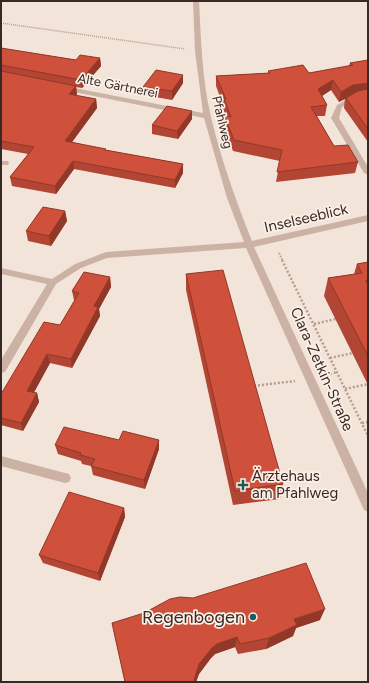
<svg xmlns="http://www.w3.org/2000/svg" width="369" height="683" font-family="Figtree,sans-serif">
<rect width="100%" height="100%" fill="#f3e4d9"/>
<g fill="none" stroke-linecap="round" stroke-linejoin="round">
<path stroke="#b89c8e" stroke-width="1.5" stroke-dasharray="1 1" stroke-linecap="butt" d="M1,23L185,49"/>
<path stroke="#b89c8e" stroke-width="2" stroke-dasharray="1.5 1.5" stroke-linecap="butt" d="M279,253L283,261"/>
<path stroke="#b89c8e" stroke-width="2.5" stroke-dasharray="2 2" stroke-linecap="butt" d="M282,260L368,436
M314,324L336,319
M330,358L353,353
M326,375L337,372
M254,386L295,381
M345,389L368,384
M362,423L368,422"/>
<path fill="#ccb2a4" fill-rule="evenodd" d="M1,456L65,473L69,474L71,478L69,482L65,483L1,466Z"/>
<path fill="#ccb2a4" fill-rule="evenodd" d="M193,1H199C201,39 202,79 211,117C221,159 236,201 252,241L368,215V221L254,247L368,493V512L364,510L246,248L107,258L81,268L56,284L5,372L1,373V360L47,284L1,274V268L52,279L75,264L106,252L244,242L227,198L204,118L64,90L61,88L64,86L203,113L195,51Z
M368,94V98L355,100L342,107L339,118L368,167V175L364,173L331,118L337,105L351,97Z
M1,161H8L9,163L8,165H1Z"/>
</g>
<path fill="#b24533" d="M1,48L76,60L100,58L101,66L82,88L76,87L77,94L76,96L96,99L97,108L72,142L106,150L183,164V173L175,188L74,169L56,194L12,186L10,177L28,154L1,149Z
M368,60V142L344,108L345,98L339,102L331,90L322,96L327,105L325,116H317L334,146L358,162L355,173L276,182L280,161L233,151L223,126L224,115L226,116L223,109V105L216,86V76L268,73V71L309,73L349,66L350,63Z
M183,83L172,100L144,95L143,87Z
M192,119L178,139L152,134V125Z
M65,211L67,221L51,246L28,241L26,231Z
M368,262V385L324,296L328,278L354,274L357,264Z
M186,274L283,484L280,499L233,505L186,290Z
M110,277L111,287L99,309L100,316L72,368L50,363L33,393H37L39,402L23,431L1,425V394L60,325L75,300H74L72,291Z
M119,440L159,449L145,489L93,475L91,466L82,464L81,461L58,454L55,445Z
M124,508L125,517L100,581L43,563L39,555Z
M320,620L296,628L293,636L266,649L238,654L235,647L215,654L211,658L199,674L196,682H125L112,623Z"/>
<path fill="#913829" d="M100,58L101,66L82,88L81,80Z
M183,75V83L172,100V91Z
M333,80L331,90L317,99L318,89Z
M368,83V91L351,96L339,102L341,92L353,85Z
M76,86L77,94L70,102L69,94Z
M96,99L97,108L67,149L65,141Z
M192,111V119L178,139L177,131Z
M73,161L74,169L56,194L55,186Z
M183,164V173L175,188V180Z
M65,211L67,221L51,246L49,236Z
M110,277L111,287L99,309L100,316L72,368L71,359L94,306Z
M47,354L50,363L30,400L27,391Z
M37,393L39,402L23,431L21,423Z
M159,440V449L145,489L144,480Z
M124,508L125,517L100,581L98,573Z
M325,609L320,620L296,628L293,636L266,649L269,638L294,619Z
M237,637L235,647L215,654L211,658L199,674L196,682H193L199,664L212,648L217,644Z"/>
<path fill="#cf503b" stroke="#913829" d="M1,48L76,60L80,55L100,58L81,80L1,65Z
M368,60V83L353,85L341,92L333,80L318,89L327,105L311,107L334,146L348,145L358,162L277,172L282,150L234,140L224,115L231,117L224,99H226L216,76L270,73L268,71L303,65L309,73L353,65L350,63Z
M156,70L183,75L172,91L143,87Z
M1,71L76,86L69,94L96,99L65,141L106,149L105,150L183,164L175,180L73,161L55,186L10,177L34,147L1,141Z
M368,89V129L346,98L358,91Z
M167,106L192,111L177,131L152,125Z
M43,207L65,211L49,236L26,231Z
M368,262V284L366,280L368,284V356L328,278L362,273L357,264Z
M223,270L283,484L235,491L186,274Z
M84,272L110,277L94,306L98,307L71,359L47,354L27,391L37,393L21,423L1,418V394L44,322L60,325L79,293L72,291Z
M64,427L119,440L123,431L159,440L144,480L91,466L95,459L80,455L81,453L55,445Z
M69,492L124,508L98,573L39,555Z
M306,563L325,609L294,619L297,625L269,638L240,644L237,637L217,644L212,648L199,664L194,680V682H125L112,623L144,613L170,599L180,597L193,598Z"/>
<g fill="#195c59" stroke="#fbefe6" stroke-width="1.5">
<path d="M241 479h4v4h4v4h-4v4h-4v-4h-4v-4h4z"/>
<circle cx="253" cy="617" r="4"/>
</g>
<g text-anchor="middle" stroke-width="3.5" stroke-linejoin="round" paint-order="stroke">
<g font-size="13" fill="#372a26" stroke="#fbefe6">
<text transform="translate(118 85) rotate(11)" y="5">Alte Gärtnerei</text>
<text transform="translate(223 122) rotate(77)" y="5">Pfahlweg</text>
</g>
<g font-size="15" fill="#372a26" stroke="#fbefe6">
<text transform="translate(306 218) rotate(-13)" y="5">Inselseeblick</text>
<text transform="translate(322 369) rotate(66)" y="5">Clara-Zetkin-Straße</text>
</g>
<g font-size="15" fill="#372a26" stroke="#fbefe6" text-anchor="start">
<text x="252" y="481">Ärztehaus<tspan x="252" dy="17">am Pfahlweg</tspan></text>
</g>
<g font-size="18" fill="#372a26" stroke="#fbefe6" text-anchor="end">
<text x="245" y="623">Regenbogen</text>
</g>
</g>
<rect width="369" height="683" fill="none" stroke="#372a26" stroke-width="4"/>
</svg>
